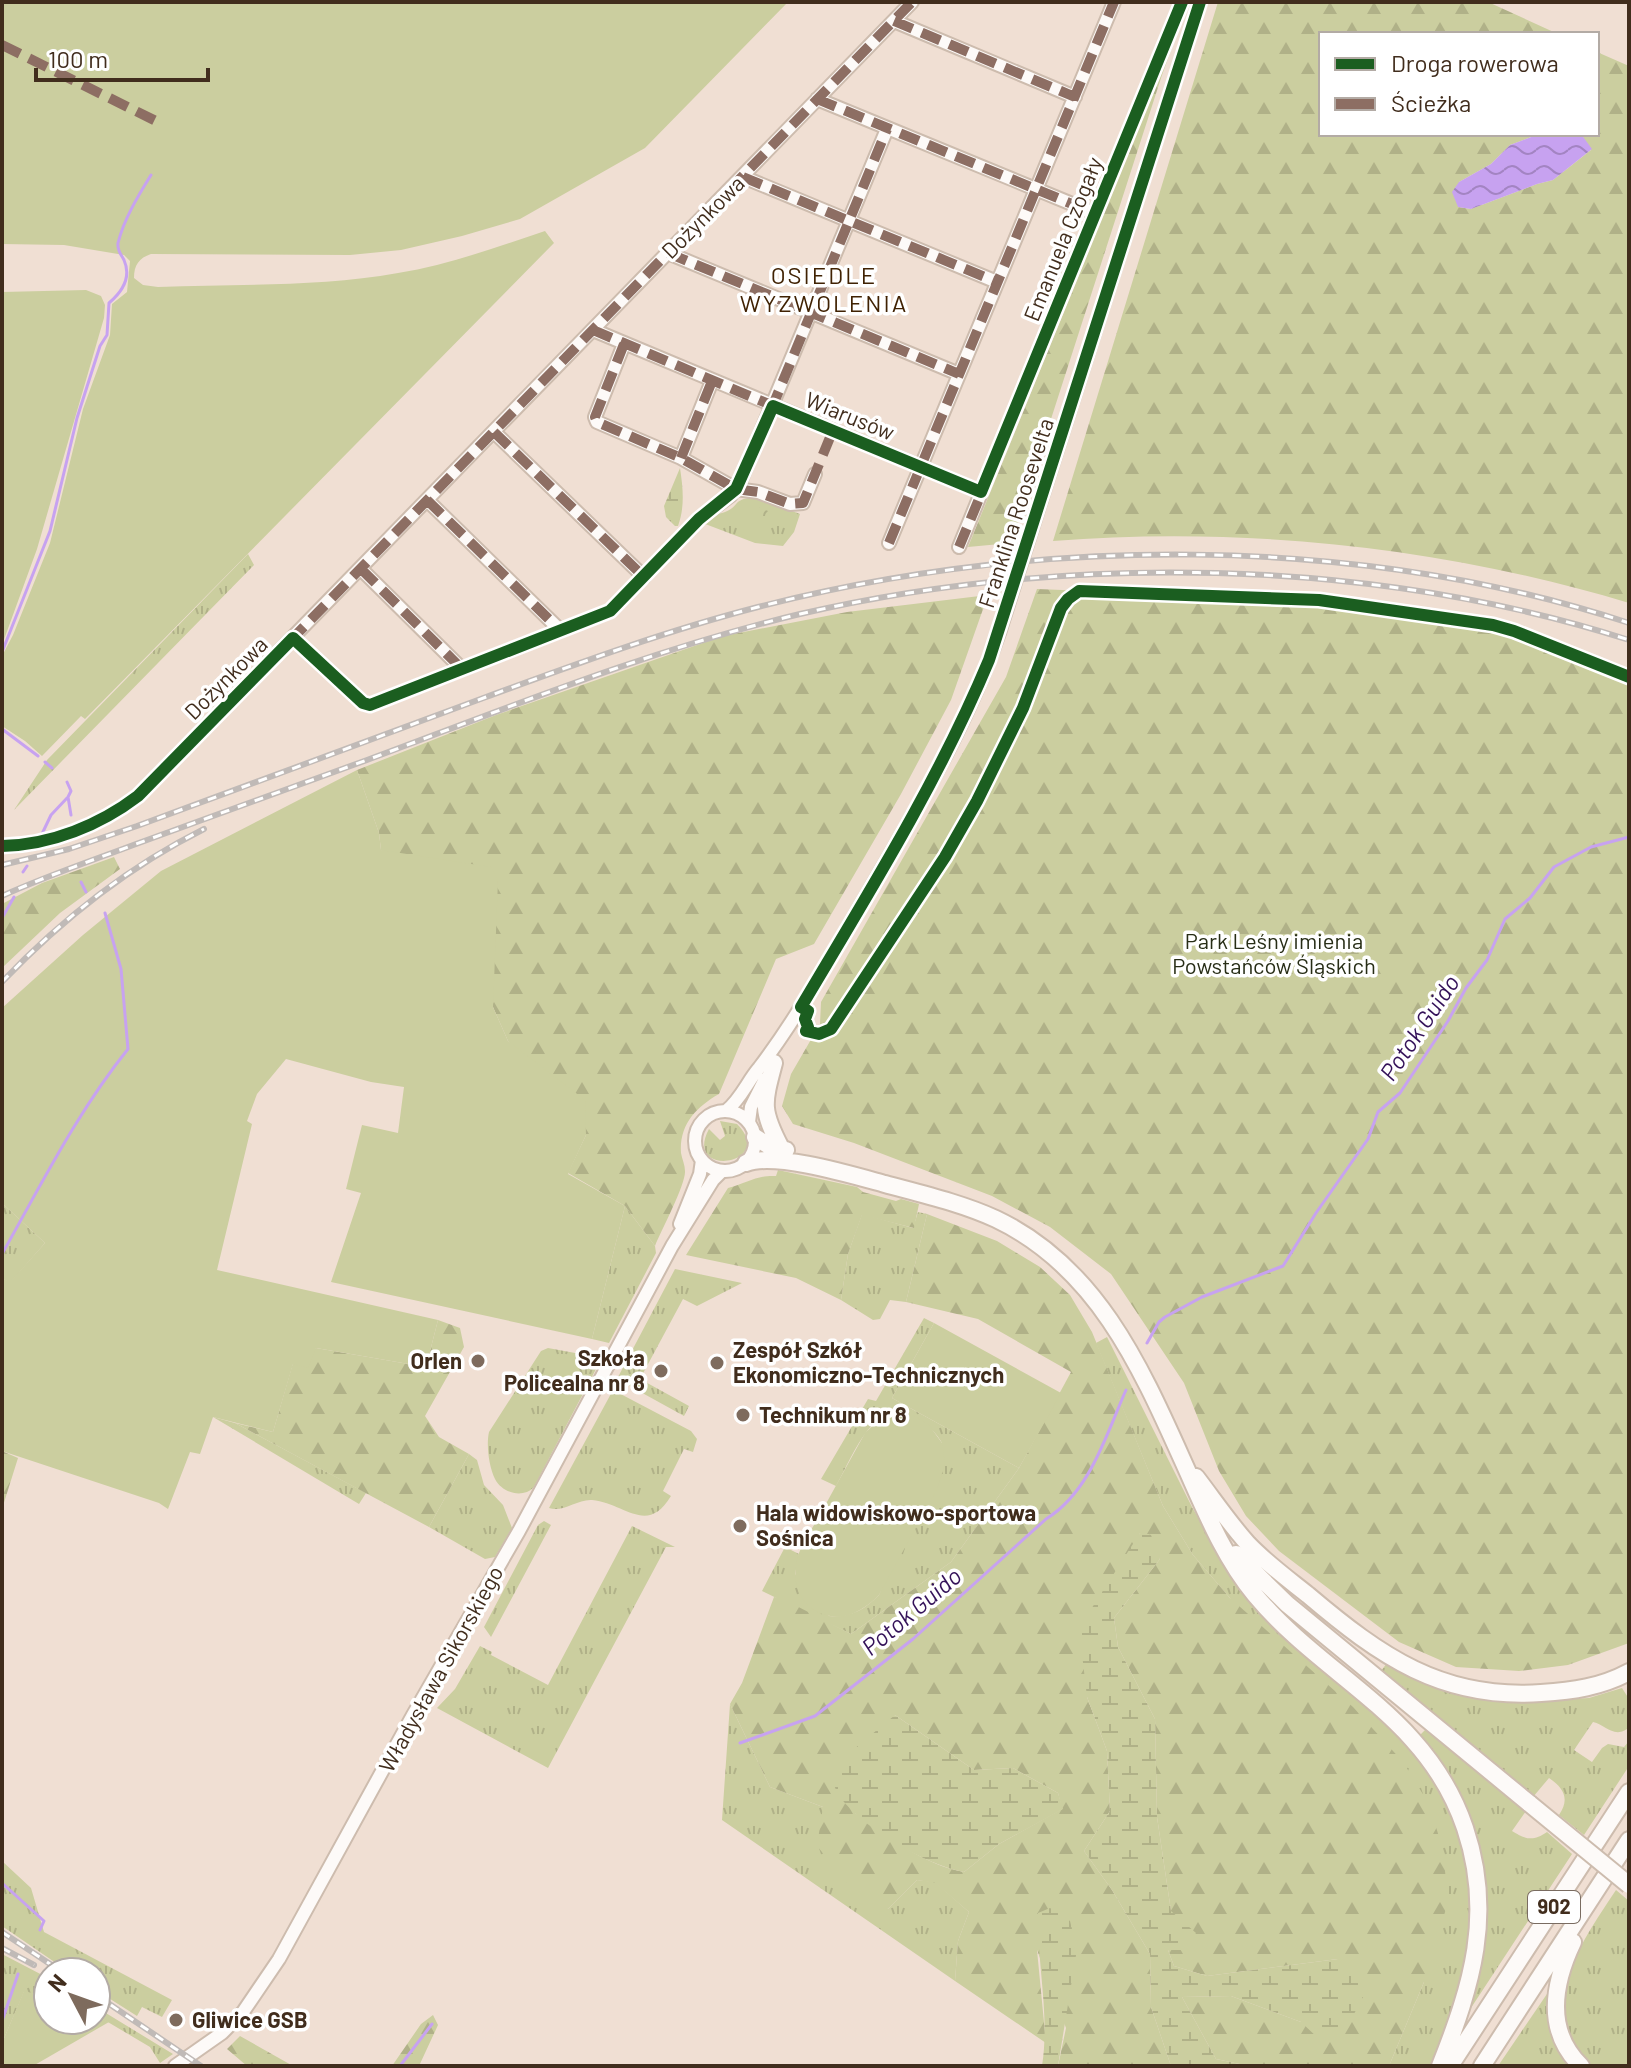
<svg xmlns="http://www.w3.org/2000/svg" width="1631" height="2068" font-family="Barlow,sans-serif">
<defs>
<pattern id="grass-tufts" width="24" height="20" patternUnits="userSpaceOnUse" patternTransform="scale(2)"><rect width="24" height="20" fill="#cbce9f"/><path d="M3 7l-1-3M5 7V3M7 7l1-3M15 17l-1-3M17 17v-4M19 17l1-3" fill="none" stroke="#b0b188"/></pattern>
<pattern id="forest-firs" width="22" height="20" patternUnits="userSpaceOnUse" patternTransform="scale(2)"><rect width="22" height="20" fill="#cbce9f"/><path d="M5 1l3.5 6h-7zM16 11l3.5 6h-7z" fill="#b0b188"/></pattern>
<pattern id="wetland-marsh" width="20" height="14" patternUnits="userSpaceOnUse" patternTransform="scale(2)"><rect width="20" height="14" fill="#cbce9f"/><path d="M1 5h8M5 5V1M11 12h8M15 12V8" fill="none" stroke="#b0b188"/></pattern>
<pattern id="park-crowns" width="20" height="18" patternUnits="userSpaceOnUse" patternTransform="scale(2)"><rect width="20" height="18" fill="#cbce9f"/><path d="M2 6a3 3 0 1 1 6 0M12 15a3 3 0 1 1 6 0" fill="none" stroke="#b0b188"/></pattern>
<pattern id="water-waves" width="16" height="10" patternUnits="userSpaceOnUse" patternTransform="scale(2)"><rect width="16" height="10" fill="#c7a2f0"/><path d="M0 5q4-4 8 0t8 0" fill="none" stroke="#a384c2"/></pattern>
</defs>
<rect width="100%" height="100%" fill="#f0dfd3"/>
<path fill="url(#grass-tufts)" d="M755,497L800,514L794,532L783,546L755,543L700,522C711,513 713,516 725,512C740,506 732,499 755,497Z
M248,554L254,565L14,810L47,760Z
M720,1121L737,1124C778,1165 682,1179 709,1129L720,1140L725,1136Z
M2,1203L45,1243L10,1283L2,1278Z
M625,1206L655,1246L656,1253L609,1343L592,1339Z
M918,1212L927,1214L906,1302L890,1300L880,1319L873,1320L841,1300L848,1254L862,1214L913,1228Z
M675,1269L742,1283L697,1306L683,1299L640,1379L689,1406L684,1416L617,1379Z
M924,1318L934,1323L892,1398L1019,1468L951,1562L851,1634L762,1591L785,1547L799,1554L795,1574L829,1616C850,1618 864,1610 879,1595L942,1443C926,1415 891,1403 868,1430C855,1446 846,1468 836,1486L821,1479L868,1399L876,1401Z
M1107,1337L1192,1507L1221,1557L1412,1746L1451,1808L1469,1864L1473,1915L1463,1983L1430,2066H1389L1424,1982L1230,1598L1193,1555L1163,1506L1096,1343Z
M548,1348L586,1355L596,1369L534,1487C523,1499 502,1493 495,1479C489,1467 486,1445 489,1432L541,1351Z
M613,1390L691,1431L697,1439L693,1452L684,1449L663,1491L671,1496C647,1536 625,1503 592,1500C577,1499 563,1513 549,1508Z
M213,1417L235,1423L366,1493L359,1504Z
M469,1454L477,1460L484,1485L503,1505L512,1528L495,1557L485,1559L429,1527Z
M544,1521L551,1525L491,1637L484,1627L538,1525Z
M632,1526L675,1547H666L548,1768L437,1708L455,1689L480,1646L492,1652L491,1655L548,1685Z
M1387,1663L1409,1675L1572,1699L1589,1698L1622,1688L1629,1699L1627,1729C1613,1738 1606,1725 1593,1722L1574,1750L1592,1762L1602,1748L1608,1744L1624,1747L1629,1741V1766L1584,1835L1559,1815C1570,1799 1564,1788 1549,1778L1533,1797L1381,1671Z
M730,1704L770,1787L823,1807L888,1909L917,1880L935,1882L969,1912L958,1941L955,1981L722,1820Z
M1426,1729L1526,1811L1512,1831C1525,1839 1533,1842 1547,1832L1572,1854L1467,2014L1484,1882L1419,1736Z
M2,1861L31,1888L44,1932L172,2000L162,2017L142,2007L137,2016L96,1990V1972H69L2,1926Z
M1616,1890L1629,1901V2066H1590C1530,2011 1582,1942 1616,1890Z
M2,1954L48,1978V1997L24,1992L2,2043Z
M1549,1991C1547,2020 1552,2043 1571,2066H1498Z
M96,2007L173,2054L160,2063L150,2047L96,2015Z"/>
<path fill="url(#forest-firs)" fill-rule="evenodd" d="M1218,2H1488L1558,34H1321V134H1539L1510,145L1491,164L1459,182L1458,207L1471,209L1537,184L1553,180L1591,150L1581,134H1597V52L1629,66V603C1444,547 1245,526 1053,541Z
M1179,29L1162,75L1011,543L968,547Z
M1037,589L1319,600L1493,625L1514,631L1629,677V1643L1568,1665L1519,1671L1456,1667L1399,1642L1279,1551L1246,1516L1219,1471L1184,1383L1111,1274L1050,1227L992,1196L854,1143L793,1124L782,1106L791,1074L820,1024L821,1002L1006,677Z
M988,595L951,700L901,794L814,944L776,959L719,1094C696,1107 679,1125 681,1153C682,1159 685,1165 685,1171C686,1184 661,1231 655,1246L625,1206L568,1173L586,1135L508,1041L493,1007V955L381,850L379,833L357,770L496,715L723,636L847,612Z
M114,857L120,869L60,913L2,968V904L42,883Z
M778,1170L857,1187L863,1192L896,1201L901,1199L919,1204L914,1228L862,1215L848,1254L841,1300L796,1278L686,1255L728,1188C748,1183 756,1175 776,1176Z
M927,1214L997,1241L1040,1267L1070,1295L1092,1332L1163,1506L1193,1555L1230,1598L1353,1707L1403,1762L1429,1804L1443,1850L1448,1902L1424,1982L1389,2066H1249L1216,2059L1182,1997L1231,1996L1301,2022L1338,1959L1207,1976L1174,1966L1168,1950L1171,1911L1157,1817L1155,1719L1118,1647L1114,1618L1160,1559L1140,1533L1087,1697L1107,1751L1110,1811L1084,1851L1112,1890L1150,1954L1151,2007L1171,2066H1058L1066,2028L1037,1950L1046,2043L955,1981L958,1941L969,1912L935,1883L917,1880L888,1909L859,1897L817,1846L823,1807L770,1787L730,1704L742,1683L774,1597L781,1598L851,1634L951,1562L1019,1468L1071,1372L978,1319L906,1302ZM895,1715L974,1770L1013,1768L1058,1793L1062,1809L999,1844L964,1872C922,1864 889,1837 855,1813Z
M438,1320L460,1328L464,1347L425,1416L439,1437L469,1454L429,1527L235,1423L273,1432L293,1363L316,1348L426,1367Z
M2,1451L18,1458L2,1509Z
M433,2015L438,2025L419,2066H392L421,2024Z
M240,2036L293,2066H247L227,2049Z"/>
<path fill="url(#wetland-marsh)" d="M680,468C683,488 685,507 678,526H675L666,517L664,506Z
M1140,1533L1151,1535L1160,1559L1114,1618L1118,1647L1155,1719L1157,1817L1171,1911L1196,1933L1185,1950H1168L1174,1966L1207,1976L1338,1959L1358,1975L1364,1995L1344,2033L1319,2039L1301,2022L1231,1996L1182,1997L1216,2059L1249,2066H1171L1151,2007L1150,1954L1112,1890L1084,1851L1110,1811L1107,1751L1087,1697L1079,1628Z
M895,1715L974,1770L1013,1768L1058,1793L1063,1809L999,1844L964,1872C926,1865 860,1827 838,1794C834,1787 832,1778 829,1770Z
M1050,1908L1070,1921L1077,1949L1058,2066H1042C1050,2016 1037,1964 1038,1913Z"/>
<path fill="url(#park-crowns)" d="M744,501L768,511L762,527L738,517Z"/>
<path fill="#cbce9f" d="M2,2H788L645,148L520,219L462,236L401,250L350,255L151,254C139,258 134,265 134,278L143,285L158,287C238,284 319,287 398,273C448,265 497,247 545,231L554,243L85,719L81,716L42,756L25,741L2,726V656L13,635L50,543L83,409L110,335L112,304L127,292L130,261L124,255L64,245L2,244Z
M86,290L101,296L105,305L104,318L37,549L2,645V292Z
M357,770L379,833L381,850L491,867L498,881L493,1007L508,1041L585,1100L586,1135L568,1174L625,1206L592,1339L331,1282L361,1193L346,1189L362,1125L398,1133L404,1087L371,1082L286,1059L257,1094L247,1121L252,1124L217,1270L438,1320L426,1367L316,1348L308,1368L293,1364L273,1432L213,1417L200,1454L190,1452L168,1509L159,1503L2,1451V1278L10,1282L45,1243L2,1203V1008L83,935L161,871Z
M934,1323L1061,1393L1019,1468L892,1398Z
M897,1415L914,1416L929,1425L942,1443L945,1464L937,1489L879,1595C866,1608 849,1620 830,1616C805,1612 792,1589 796,1565C798,1549 809,1534 817,1520C833,1491 849,1462 865,1433L878,1421Z
M24,1991L48,1997V2020H96V2015L109,2022L33,2066H2V2043Z"/>
<path fill="url(#water-waves)" d="M1539,134H1581L1592,149L1553,180L1537,184L1471,209L1458,207L1452,192L1459,182L1491,164L1510,145Z"/>
<g fill="none" stroke-linecap="round" stroke-linejoin="round">
<path stroke="#c7a2f0" stroke-width="3" d="M2,652L50,531L77,418L100,346L107,335L109,303C122,292 132,278 124,260C121,254 117,251 118,243C124,219 138,196 151,175
M2,729L38,756
M45,762L52,768
M68,797L71,815
M41,836L51,815L68,797L71,791L67,782
M23,872L27,866
M81,882L86,892
M2,918L14,897
M2,1254C41,1185 78,1111 128,1049L121,969L105,913
M1147,1343L1159,1322L1165,1317L1202,1297L1283,1266L1316,1213L1368,1139L1378,1112L1400,1093L1448,1021L1466,988L1487,960L1505,919L1530,898L1554,867L1591,847L1629,837
M740,1743L815,1716L913,1639L1046,1519C1090,1492 1106,1435 1126,1390
M2,1883L44,1921L40,1930
M2,2021L18,1974
M400,2066L432,2024"/>
<defs>
<path id="minor" d="M894,21L1075,97
M817,99L1094,213
M743,177L997,282
M668,253L959,374
M593,330L981,492
M624,344L595,417L597,422L681,458L736,489L758,492L790,504L803,503L815,474
M494,432L644,577
M681,458L712,381
M427,500L560,630
M1041,500L1200,2
M889,543L1114,2
M959,547L1182,2
M361,569L461,668
M293,638L363,703L370,705L610,611L699,519L731,495L740,482L887,129
M2,846C51,845 100,825 138,796L912,2
M726,1111C741,1099 747,1082 759,1068C801,1013 833,952 868,893C917,808 967,726 999,633
M695 1141a30 30 0 1 1 60 0a30 30 0 1 1-60 0Z
M749,1122L751,1107L765,1079
M680,1224L700,1174L702,1160
M175,2066L222,2033L243,2012L279,1959L413,1715L519,1531L672,1246L713,1180L722,1171"/>
<path id="major" d="M774,1063C763,1104 761,1110 781,1148
M755,1137L769,1146L786,1150
M746,1163C776,1152 852,1175 885,1184C922,1194 961,1203 996,1219C1095,1266 1139,1363 1182,1459C1203,1505 1222,1555 1255,1595C1325,1679 1427,1715 1465,1828C1494,1914 1472,1985 1440,2066
M1196,1477C1213,1499 1229,1523 1248,1544C1266,1563 1288,1579 1308,1595C1380,1656 1442,1700 1541,1693C1573,1691 1601,1687 1629,1672
M1236,1554L1287,1604L1530,1804
M1573,1942C1553,1984 1545,2031 1581,2066
M1450,2066L1629,1792
M1482,2066L1629,1840"/>
</defs>
<use href="#minor" stroke="#cdbcae" stroke-width="16"/>
<use href="#major" stroke="#cdbcae" stroke-width="20"/>
<use href="#minor" stroke="#fdfaf8" stroke-width="12"/>
<use href="#major" stroke="#fdfaf8" stroke-width="16"/>
<defs>
<path id="rail" d="M2,865L69,849L137,826C254,783 370,740 486,697C576,664 665,631 758,607C1035,536 1355,533 1629,623
M2,896C46,876 91,861 136,844C213,816 290,788 367,760C510,707 652,649 800,614C1065,553 1370,557 1629,640
M2,982C62,919 126,868 204,829
M2,1932L62,1972
M2,1948L34,1965
M96,1995L201,2066"/>
</defs>
<use href="#rail" stroke="#c0bab7" stroke-width="6"/>
<use href="#rail" stroke="#fff" stroke-width="3" stroke-dasharray="9" stroke-linecap="butt"/>
<defs>
<path id="minor-bridge" d="M999,633L1041,500"/>
<path id="major-bridge" d="M1530,1804L1629,1885"/>
</defs>
<use href="#minor-bridge" stroke="#cdbcae" stroke-width="16" stroke-linecap="butt"/>
<use href="#major-bridge" stroke="#cdbcae" stroke-width="20" stroke-linecap="butt"/>
<use href="#minor-bridge" stroke="#fdfaf8" stroke-width="12"/>
<use href="#major-bridge" stroke="#fdfaf8" stroke-width="16"/>
<path stroke="#8d6e63" stroke-width="10" stroke-dasharray="20 10" stroke-linecap="butt" d="M894,21L1075,97
M2,45L156,121
M817,99L1094,213
M743,177L997,282
M668,253L959,374
M593,330L778,408
M624,344L595,417L597,422L681,458L736,489L758,492L790,504L803,503L833,430
M771,410L887,129
M494,432L644,577
M681,458L712,381
M427,500L560,630
M889,543L1114,2
M959,547L984,487
M361,569L461,668
M290,641L912,2"/>
<defs>
<path id="cycleway" d="M1200,2L989,660C938,782 868,894 801,1007L808,1011L805,1019L808,1027L806,1031L819,1034L831,1029L945,857L977,801L1023,708L1061,608L1068,599L1079,591L1319,600L1493,625L1514,631L1629,677
M2,846C51,845 100,825 138,796L293,638L363,703L370,705L610,611L699,519L736,489L773,406L981,492L1182,2"/>
</defs>
<use href="#cycleway" stroke="#fff" stroke-width="17"/>
<use href="#cycleway" stroke="#1b5e20" stroke-width="12"/>
</g>
<g fill="#7e6b5d" stroke="#fff" stroke-width="3">
<circle cx="478" cy="1361" r="8"/>
<circle cx="717" cy="1363" r="8"/>
<circle cx="661" cy="1371" r="8"/>
<circle cx="743" cy="1415" r="8"/>
<circle cx="740" cy="1526" r="8"/>
<circle cx="176" cy="2020" r="8"/>
</g>
<g text-anchor="middle" stroke-width="7" stroke-linejoin="round" paint-order="stroke">
<rect fill="#fff" stroke="#7a6c61" stroke-width="2" x="1528" y="1891" width="52" height="32" rx="6"/>
<g font-size="20" font-weight="bold" fill="#412d1d">
<text x="1554" y="1914">902</text>
</g>
<g font-size="22" fill="#412d1d" stroke="#fff">
<text transform="translate(703 217) rotate(-45)" y="8">Dożynkowa</text>
<text transform="translate(1063 239) rotate(-68)" y="8">Emanuela Czogały</text>
<text transform="translate(850 416) rotate(22)" y="8">Wiarusów</text>
<text transform="translate(1016 513) rotate(-72)" y="8">Franklina Roosevelta</text>
<text transform="translate(226 678) rotate(-45)" y="8">Dożynkowa</text>
<text transform="translate(441 1669) rotate(-61)" y="8">Władysława Sikorskiego</text>
</g>
<g font-size="22" fill="#272d16" stroke="#fff">
<text x="1274" y="949">Park Leśny imienia<tspan x="1274" dy="25">Powstańców Śląskich</tspan></text>
</g>
<g font-size="22" font-weight="bold" fill="#412d1d" stroke="#fff" text-anchor="start">
<text x="733" y="1358">Zespół Szkół<tspan x="733" dy="25">Ekonomiczno-Technicznych</tspan></text>
<text x="645" y="1366" text-anchor="end">Szkoła<tspan x="645" dy="25">Policealna nr 8</tspan></text>
<text x="462" y="1369" text-anchor="end">Orlen</text>
<text x="759" y="1423">Technikum nr 8</text>
<text x="756" y="1521">Hala widowiskowo-sportowa<tspan x="756" dy="25">Sośnica</tspan></text>
<text x="192" y="2028">Gliwice GSB</text>
</g>
<g font-size="24" letter-spacing="2" fill="#402203" stroke="#fff">
<text x="824" y="284">OSIEDLE<tspan x="824" dy="28">WYZWOLENIA</tspan></text>
</g>
<g font-size="24" font-style="italic" fill="#341259" stroke="#fff">
<text transform="translate(1420 1028) rotate(-56)" y="8">Potok Guido</text>
<text transform="translate(912 1612) rotate(-40)" y="8">Potok Guido</text>
</g>
</g>
<rect width="1631" height="2068" fill="none" stroke="#412d1d" stroke-width="8"/>
<rect x="1319" y="32" width="280" height="104" fill="#ffffff" stroke="#b3aba5" stroke-width="2"/>
<rect x="1335" y="58" width="40" height="12" fill="#1b5e20" stroke="#b3aba5" stroke-width="2"/>
<text x="1391" y="72" font-size="24" fill="#412d1d">Droga rowerowa</text>
<rect x="1335" y="98" width="40" height="12" fill="#8d6e63" stroke="#b3aba5" stroke-width="2"/>
<text x="1391" y="112" font-size="24" fill="#412d1d">Ścieżka</text>
<g transform="translate(72 1996) rotate(311)"><circle r="38" fill="#ffffff" stroke="#b3aba5" stroke-width="2"/>
<path d="M0-6L14 30L0 20L-14 30Z" fill="#7e6b5d"/>
<text y="-12" font-size="22" font-weight="bold" text-anchor="middle" fill="#412d1d">N</text>
</g>
<path d="M36 68v12h172v-12" fill="none" stroke="#412d1d" stroke-width="4"/>
<text x="48" y="68" font-size="24" fill="#412d1d" stroke="#ffffff" stroke-width="6" paint-order="stroke">100 m</text>
</svg>
